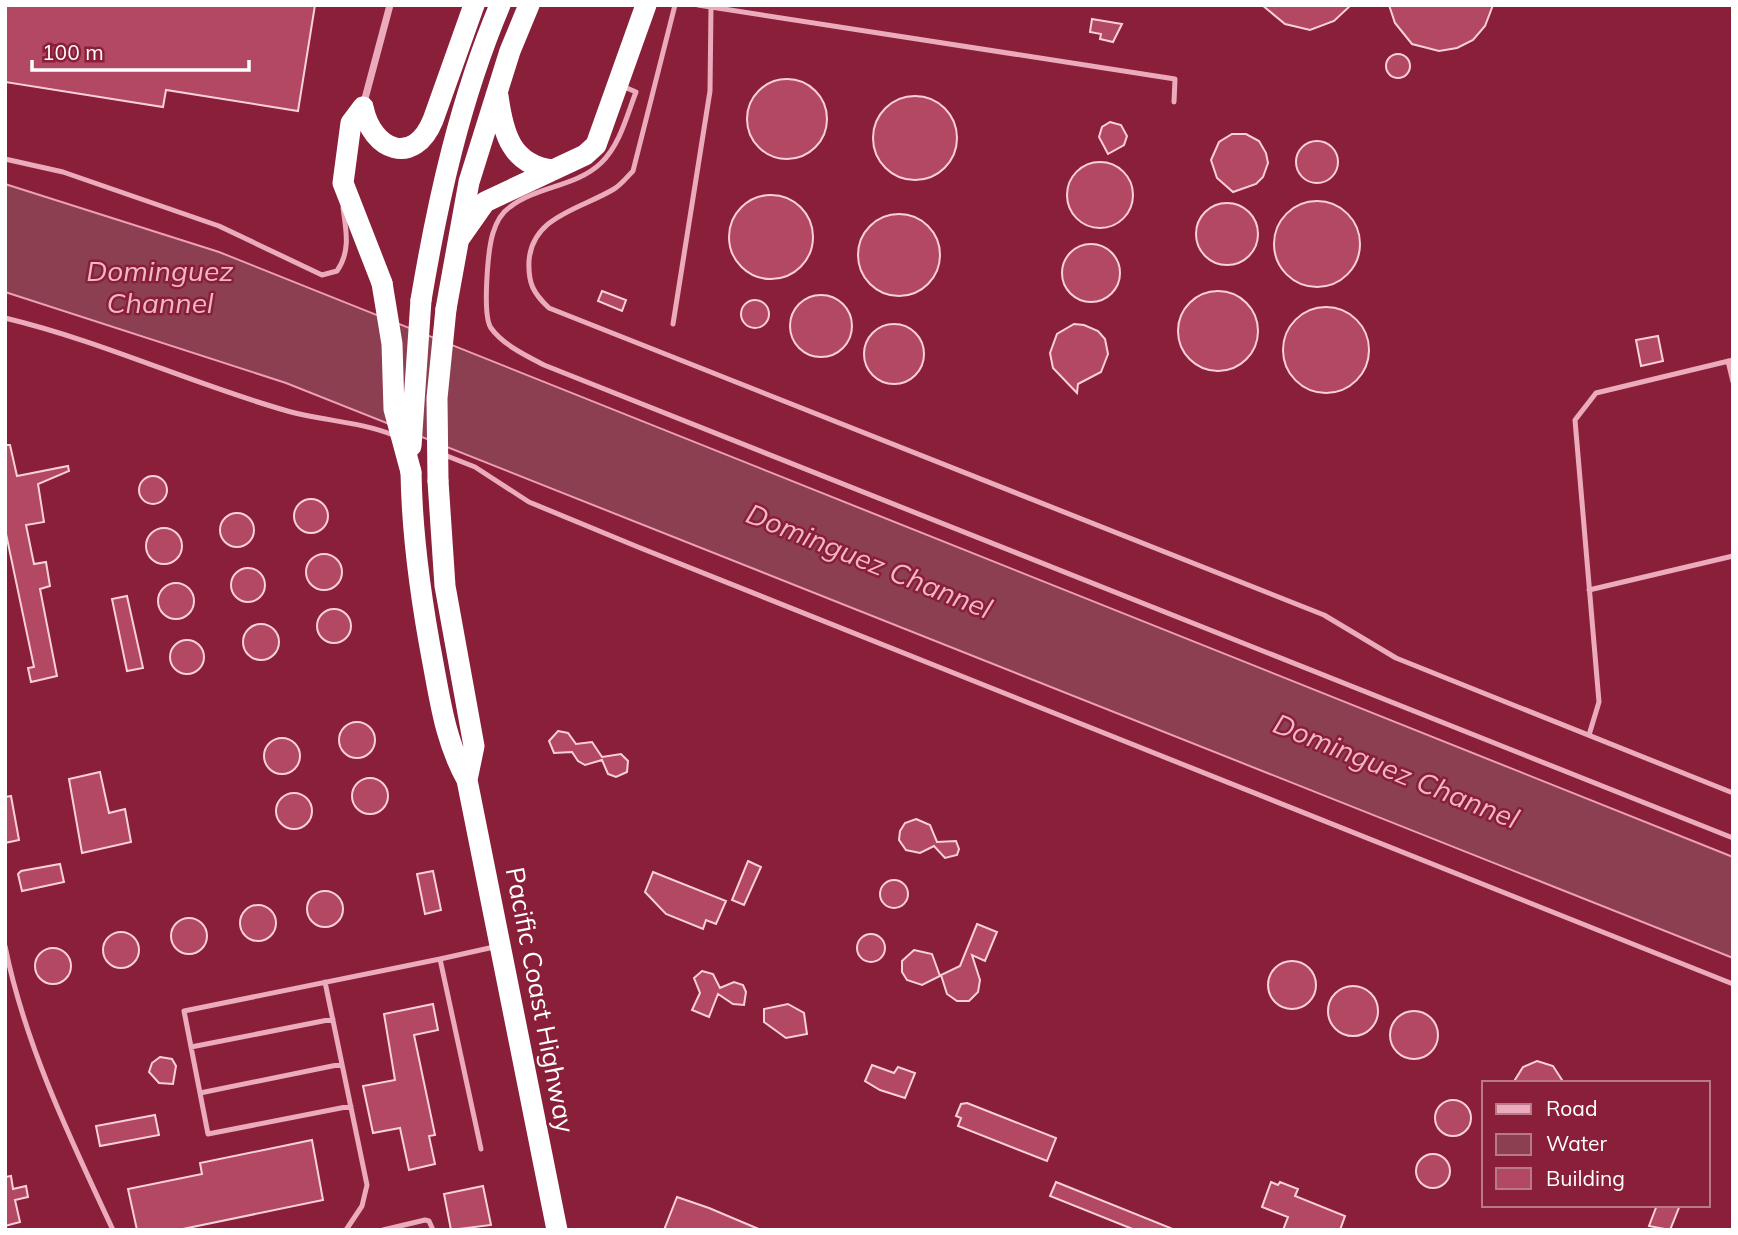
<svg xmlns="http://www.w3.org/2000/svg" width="1738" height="1235" font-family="Mulish,sans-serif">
<rect width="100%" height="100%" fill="#8a1f39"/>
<path fill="#8d3f52" stroke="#ed9fb4" stroke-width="2" d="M5,184L219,252L1733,857V958L286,383L5,292Z"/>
<path fill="#b24862" stroke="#f8d0db" stroke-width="2" d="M5,5H315L298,111L166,90L163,107L5,82Z
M1262,5H1351L1334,21L1310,30L1285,24Z
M1389,5H1493L1485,26L1473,40L1457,48L1439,51L1412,44L1395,23Z
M1092,19L1122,24L1113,42L1100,39L1101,34L1090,32Z
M1386 66a12 12 0 1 1 24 0a12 12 0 1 1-24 0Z
M747 119a40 40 0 1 1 80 0a40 40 0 1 1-80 0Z
M873 138a42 42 0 1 1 84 0a42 42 0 1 1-84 0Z
M1110,122L1121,125L1127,136L1124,145L1108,154L1099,137L1102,127Z
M1232,134H1246L1259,141L1266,153L1268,163L1263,177L1256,184L1233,192L1217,178L1211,160L1219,142Z
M1296 162a21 21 0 1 1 42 0a21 21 0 1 1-42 0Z
M1067 195a33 33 0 1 1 66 0a33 33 0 1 1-66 0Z
M729 237a42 42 0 1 1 84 0a42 42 0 1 1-84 0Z
M1274 244a43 43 0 1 1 86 0a43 43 0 1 1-86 0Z
M1196 234a31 31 0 1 1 62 0a31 31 0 1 1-62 0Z
M858 255a41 41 0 1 1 82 0a41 41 0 1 1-82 0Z
M1062 273a29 29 0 1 1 58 0a29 29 0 1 1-58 0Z
M602,291L626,300L622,311L598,301Z
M1178 331a40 40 0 1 1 80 0a40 40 0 1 1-80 0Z
M790 326a31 31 0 1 1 62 0a31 31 0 1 1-62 0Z
M741 314a14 14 0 1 1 28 0a14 14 0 1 1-28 0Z
M1283 350a43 43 0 1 1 86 0a43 43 0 1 1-86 0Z
M864 354a30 30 0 1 1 60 0a30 30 0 1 1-60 0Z
M1074,324L1084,325L1098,331L1105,339L1108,354L1101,372L1078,384L1077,393L1053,368L1050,353L1057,334Z
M1658,336L1663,361L1641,366L1636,340Z
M5,445H10L17,476L68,466L69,471L38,484L44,522L26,525L34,564L46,562L50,586L40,589L57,676L31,682L28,668L34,667L5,529Z
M139 490a14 14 0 1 1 28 0a14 14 0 1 1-28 0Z
M294 516a17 17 0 1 1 34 0a17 17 0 1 1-34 0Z
M220 530a17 17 0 1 1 34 0a17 17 0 1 1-34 0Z
M146 546a18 18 0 1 1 36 0a18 18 0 1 1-36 0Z
M306 572a18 18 0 1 1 36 0a18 18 0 1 1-36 0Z
M231 585a17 17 0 1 1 34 0a17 17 0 1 1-34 0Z
M158 601a18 18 0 1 1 36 0a18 18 0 1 1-36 0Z
M127,596L143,668L127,671L112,599Z
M317 626a17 17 0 1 1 34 0a17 17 0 1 1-34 0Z
M243 642a18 18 0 1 1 36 0a18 18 0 1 1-36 0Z
M170 657a17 17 0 1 1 34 0a17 17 0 1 1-34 0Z
M339 740a18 18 0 1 1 36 0a18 18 0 1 1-36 0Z
M558,731L568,733L576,744L592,742L602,757L621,754L628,761L627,772L616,777L608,774L602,760L585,765L578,761L572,752L554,753L549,741Z
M264 756a18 18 0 1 1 36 0a18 18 0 1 1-36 0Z
M100,772L109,813L125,809L131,842L82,853L69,779Z
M352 796a18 18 0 1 1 36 0a18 18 0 1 1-36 0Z
M276 811a18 18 0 1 1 36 0a18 18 0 1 1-36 0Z
M11,796L19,840L5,843V797Z
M916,819L930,825L937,842L956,841L959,849L957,855L945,858L934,846L920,853L906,850L899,840L900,831L905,823Z
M748,861L761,867L744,905L732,900Z
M60,864L64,882L22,891L18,874L21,871Z
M433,871L441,910L425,914L417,874Z
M653,872L726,901L716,924L706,920L703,929L666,914L645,892Z
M880 894a14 14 0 1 1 28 0a14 14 0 1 1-28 0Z
M307 909a18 18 0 1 1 36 0a18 18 0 1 1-36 0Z
M240 923a18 18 0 1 1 36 0a18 18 0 1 1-36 0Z
M171 936a18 18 0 1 1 36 0a18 18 0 1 1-36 0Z
M977,924L997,932L985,961L972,955L980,980L978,992L969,1001H957L947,994L941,975L960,966Z
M103 950a18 18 0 1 1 36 0a18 18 0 1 1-36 0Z
M857 948a14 14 0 1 1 28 0a14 14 0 1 1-28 0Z
M35 966a18 18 0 1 1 36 0a18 18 0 1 1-36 0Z
M914,950L932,954L940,976L922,985L907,980L902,972V961Z
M1268 985a24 24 0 1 1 48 0a24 24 0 1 1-48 0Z
M702,971L713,974L720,988L734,982L743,985L746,992L744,1005L733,1004L718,994L709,1017L692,1010L700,993L694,978Z
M1328 1011a25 25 0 1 1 50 0a25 25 0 1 1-50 0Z
M433,1004L438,1030L414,1035L435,1135L429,1136L435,1164L409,1170L400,1128L373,1133L363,1086L395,1080L384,1014Z
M788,1004L804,1013L807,1034L786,1038L764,1022V1009Z
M1390 1035a24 24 0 1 1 48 0a24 24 0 1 1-48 0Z
M160,1057L172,1059L176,1066L173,1084L159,1083L149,1072L152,1063Z
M1537,1061L1553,1066L1564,1083H1513L1523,1067Z
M872,1065L894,1073L898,1067L915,1073L905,1098L880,1090L865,1081Z
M1435 1118a18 18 0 1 1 36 0a18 18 0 1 1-36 0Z
M967,1103L1056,1138L1047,1161L958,1126L961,1118L956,1116L961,1104Z
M155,1115L159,1135L100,1146L96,1126Z
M312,1140L323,1200L178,1230H137L128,1189L202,1174L200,1163Z
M1416 1171a17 17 0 1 1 34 0a17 17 0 1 1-34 0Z
M11,1176L13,1189L26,1186L28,1197L15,1200L20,1222L5,1226V1177Z
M1056,1182L1173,1229L1172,1230H1135L1050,1196Z
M1271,1182L1278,1185L1280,1182L1298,1189L1295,1196L1345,1216L1340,1230H1283L1288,1217L1262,1207Z
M483,1186L491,1225L451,1230L444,1194Z
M677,1197L709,1208L761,1230H664Z
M1657,1205H1680L1670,1230L1649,1226Z"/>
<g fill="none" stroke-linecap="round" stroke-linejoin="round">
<path stroke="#ebabbc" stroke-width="5" d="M675,5L633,171C627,177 621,185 614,189C581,209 532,216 529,261C528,283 533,293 549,308L1324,615L1396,658L1733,793
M698,5L1175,79L1174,102
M622,86L636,92C627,115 620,145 601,163C576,187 537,186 510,207C501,213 496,223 493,233C488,249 482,315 491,328C503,345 527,356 544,365L1733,838
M5,159L63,172L219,226L322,275L337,271C351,251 346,230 343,208
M5,318C101,341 190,383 284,410C321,421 358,421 393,435
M673,324L710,91L711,7
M1728,361L1733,382
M442,454L475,467L529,502L638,547L1733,984
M1589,590L1733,556
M1589,735L1599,702L1575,420L1596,393L1733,360
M5,946C25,1045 70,1138 113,1230
M325,982L367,1185L362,1206L346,1230
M191,1047L333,1019
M200,1093L342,1064
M351,1106L208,1134L184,1011L440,959
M481,1149L440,959L494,947
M383,1230L425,1220L429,1221L433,1230"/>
<path stroke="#ebabbc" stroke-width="7" d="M363,106L390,5"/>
<path stroke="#fff" stroke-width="21" d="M498,96C503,133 511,165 553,170
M363,107C372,151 414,167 433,120L474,5
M363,107L351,123L343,183L382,283
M459,239L485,202L585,155L596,145L646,5
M421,300C438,199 460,100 500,5
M446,309L469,182L510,51L529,5
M411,472C412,537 421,600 433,663C441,706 446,742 467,780L557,1230
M438,481L445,586L474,746L467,780"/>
<path stroke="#fff" stroke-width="21" d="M382,283L392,344L394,409L411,472
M411,446L421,300
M438,481L437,398L446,309"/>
</g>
<g text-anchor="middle" stroke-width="5" stroke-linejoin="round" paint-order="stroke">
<g font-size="26" fill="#fff" stroke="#8a1f39">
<text transform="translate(540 1000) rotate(79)" y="9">Pacific Coast Highway</text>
</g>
<g font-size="28" font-style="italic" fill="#f2b7c7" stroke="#8a1f39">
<text x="160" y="281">Dominguez<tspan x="160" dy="32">Channel</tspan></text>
<text transform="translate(869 561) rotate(22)" y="10">Dominguez Channel</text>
<text transform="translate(1396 771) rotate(22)" y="10">Dominguez Channel</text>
</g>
</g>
<rect width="1738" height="1235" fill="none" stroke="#ffffff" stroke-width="14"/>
<rect x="1482" y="1081" width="228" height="126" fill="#8a1f39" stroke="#b97988" stroke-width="2"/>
<rect x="1496" y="1104" width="35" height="10" fill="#ebabbc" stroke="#b97988" stroke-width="2"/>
<text x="1546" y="1116" font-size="21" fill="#ffffff">Road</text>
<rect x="1496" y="1134" width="35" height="21" fill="#8d3f52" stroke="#b97988" stroke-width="2"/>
<text x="1546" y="1151" font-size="21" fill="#ffffff">Water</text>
<rect x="1496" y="1168" width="35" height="21" fill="#b24862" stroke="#b97988" stroke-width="2"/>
<text x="1546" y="1186" font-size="21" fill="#ffffff">Building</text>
<path d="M32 60v10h217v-10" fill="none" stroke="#ffffff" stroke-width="3.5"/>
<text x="42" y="60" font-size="21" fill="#ffffff" stroke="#8a1f39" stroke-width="5" paint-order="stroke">100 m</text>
</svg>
